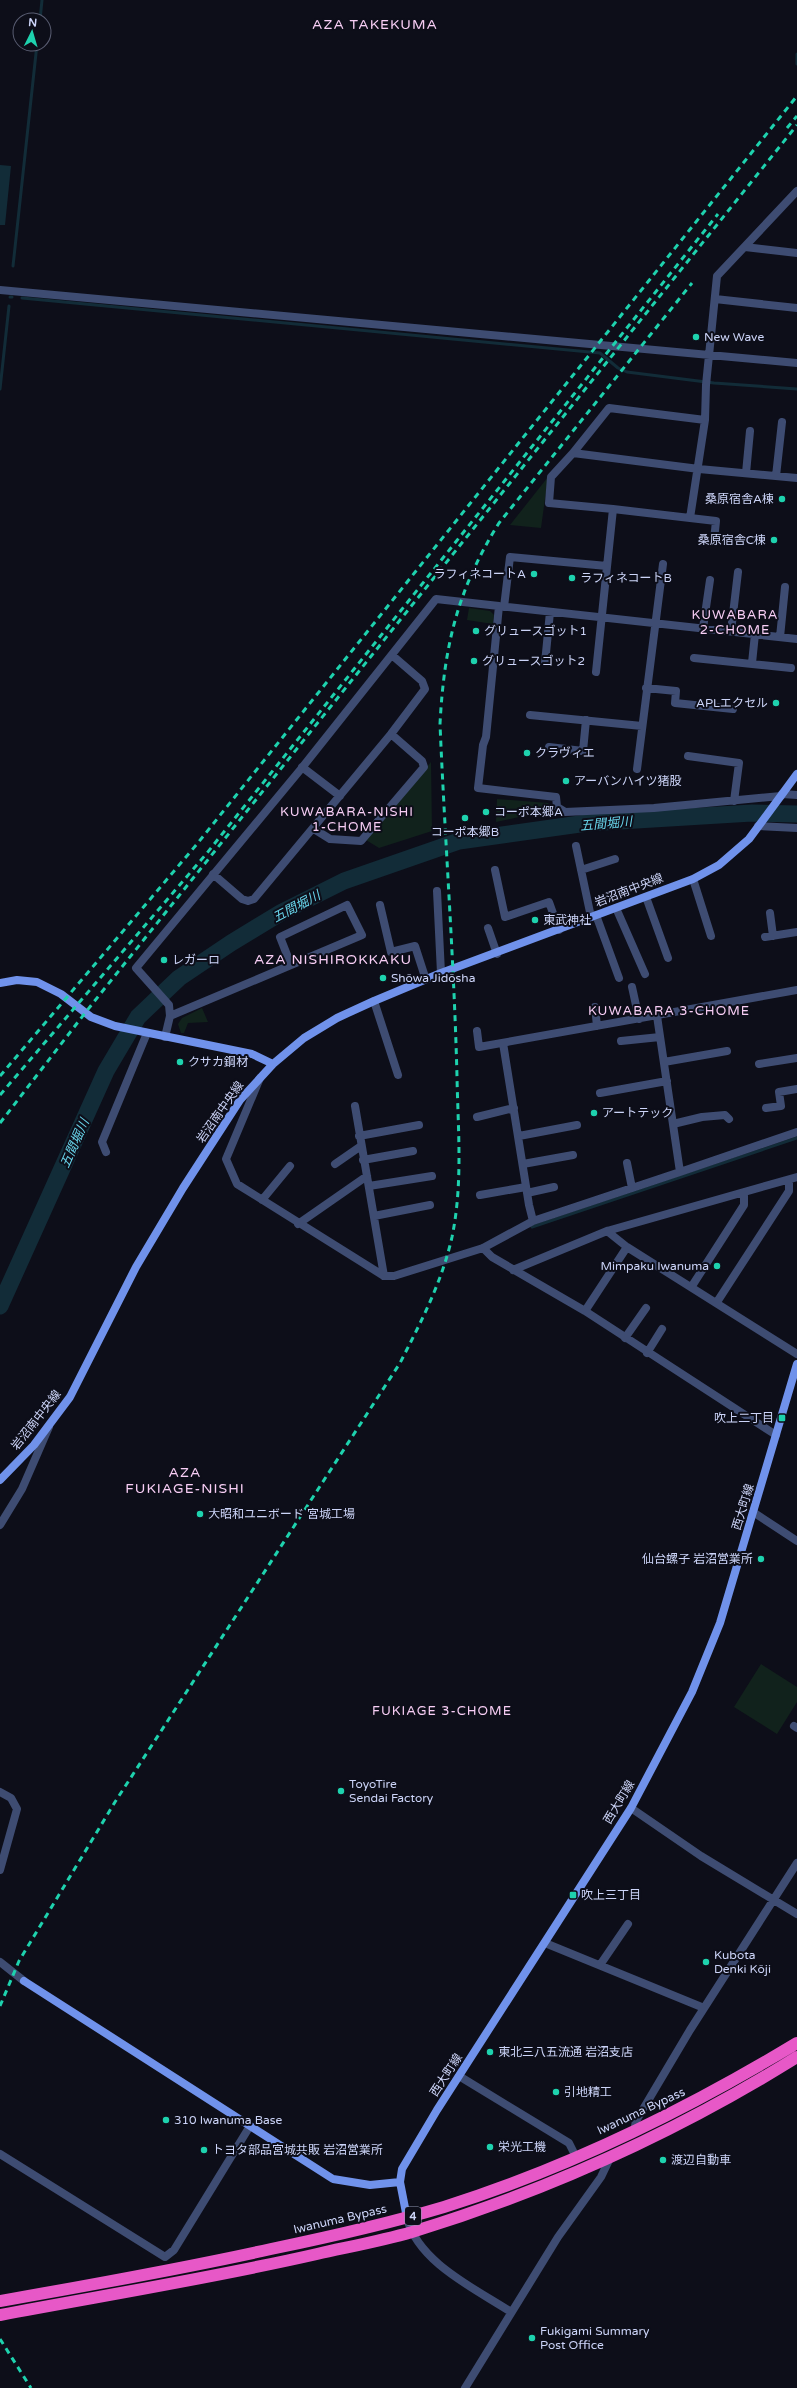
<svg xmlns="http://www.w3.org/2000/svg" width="797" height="2388" font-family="'Varela Round','Noto Sans JP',sans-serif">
<rect width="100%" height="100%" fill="#0d0e19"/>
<path fill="#11221c" d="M548,477L541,528L510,525Z
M469,608L490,611L494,615L493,624L467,620Z
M431,762L432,831L379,848L366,840Z
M497,799L548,803L553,810L548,816L528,815L496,822Z
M202,1008L208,1022L188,1023L184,1033H181L178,1024L182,1018Z
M761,1664L797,1687V1702L777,1734L734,1707Z"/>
<path fill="#122c38" d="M0,165L11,166L5,225H0Z"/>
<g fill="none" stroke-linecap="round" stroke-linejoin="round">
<path stroke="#122c38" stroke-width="3" d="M40,20L42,0
M797,54V64
M13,266L37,44
M10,297H12
M22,298L600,353L618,368L627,372L714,383L797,389
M0,389L9,306
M532,1227L797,1138"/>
<path stroke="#122c38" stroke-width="17" d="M0,1306L106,1071L138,1017L179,978L231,943L282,912L344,881L459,841L587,823L752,813L797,814"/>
<path stroke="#3e4c72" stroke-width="8" d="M745,247L797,253
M0,290L797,363
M715,299L797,308
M573,453L609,408L705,420
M746,473L750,431
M776,476L782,422
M613,509L549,503L551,477L573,453L699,469L797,478
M690,518L716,521L714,540
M504,607L510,557L607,566
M703,628L710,580
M731,631L738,572
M780,637L785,587
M694,658L791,668
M545,663L550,612
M752,663L755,634
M596,672L613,509L690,518L705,420L706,385L717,276L797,191
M646,688L676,691L675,703L733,709
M530,715L642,726
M549,747L583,751L586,720
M688,756L739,763L734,801
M302,767L340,796
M637,769L663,564
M782,794L797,795
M781,796L654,808L565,812L557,807L556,797L478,788L483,745L486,737L499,606L797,639
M758,826L797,828
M314,829L330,839L361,841L424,767L422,761L391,734
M576,846L591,917
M495,870L505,917L549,902L559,930
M581,870L615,859
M213,874L242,899L248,901L254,899L391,734L425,689L422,681L393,656
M693,879L711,936
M437,891L441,973
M646,897L668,958
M380,905L391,952L415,946L426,980
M616,908L645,974
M770,913L773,936
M596,915L619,978
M488,928L497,954
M765,937L797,932
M632,987L639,1019
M374,1001L398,1075
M595,1007L597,1026
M170,1016L362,935L347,905L280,937L291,965
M477,1031L479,1047L797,990
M165,1037L170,1016L169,1005L136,968L301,769L436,599L499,606
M621,1041L660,1037
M664,1062L727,1051
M759,1064L797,1058
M260,1078L226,1159L237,1184L384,1276H394L483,1248L533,1221L529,1205L503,1043
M600,1093L667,1081
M355,1106L384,1276
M766,1108L781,1106L779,1092L797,1089
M477,1117L514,1108
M673,1124L702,1117L725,1115L729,1119
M359,1136L419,1125
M519,1136L577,1125
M106,1152L102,1142L147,1033
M363,1160L413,1151
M627,1163L632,1188
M335,1164L361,1146
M523,1164L573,1155
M680,1172L797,1132
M369,1186L432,1176
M527,1193L554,1187
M480,1195L526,1187
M262,1200L290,1166
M374,1216L430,1205
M533,1221L680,1172L657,1016
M298,1224L367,1176
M607,1231L627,1247L797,1354
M483,1248L492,1257L585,1311L776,1435
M513,1270L607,1231L797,1177
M692,1286L744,1205V1193
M717,1302L789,1191V1180
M585,1311L627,1247
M625,1338L646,1308
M647,1353L662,1329
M753,1512L797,1541
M0,1525L22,1489L49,1427
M794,1726L797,1728
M0,1792L11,1798L17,1809L0,1870
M631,1808L701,1856L797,1914
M545,1943L704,2008
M0,1962L24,1981
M600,1965L628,1924
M459,2076L569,2143L576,2157
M634,2131L636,2121L690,2030L797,1863
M0,2154L165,2257L174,2250L250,2126
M407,2218C418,2262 474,2288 511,2312
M465,2388L558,2237L601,2177L611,2156"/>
<path stroke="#7092eb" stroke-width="8" d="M0,983L17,980L37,982L61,994L91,1017L115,1026L252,1054L273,1064
M0,1480L34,1445L70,1397L136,1267L183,1188L240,1100L273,1064L304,1038L337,1018L374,1001L441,973L693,879L719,865L749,839L797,774
M24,1981L333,2179L370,2185L400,2182
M407,2218L400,2182L402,2169L437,2110L631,1808L692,1692L720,1623L797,1364"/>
<path stroke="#e758c7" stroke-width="12" d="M0,2301C91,2285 181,2269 271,2249C329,2237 387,2224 444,2207C568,2168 686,2110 797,2043
M0,2315C106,2295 212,2278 317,2254C348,2247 381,2241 412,2232C546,2191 678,2131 797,2057"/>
<path stroke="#1ed2ae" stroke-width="3" stroke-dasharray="6 5" stroke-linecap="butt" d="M787,128L797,116
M0,1076L197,844L797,96
M0,1095L207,853L718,214
M0,1123L85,1013L797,125
M0,2006L19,1961L115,1802L400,1363C421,1322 442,1282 452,1237C463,1184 458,1130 457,1077C454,959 445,842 440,724C444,647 457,590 499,523L692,283
M0,2339L31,2388"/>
</g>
<g fill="#1ed2ae" stroke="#0d0e19" stroke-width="1.5">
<circle cx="696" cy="337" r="4"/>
<circle cx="782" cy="499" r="4"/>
<circle cx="774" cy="540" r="4"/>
<circle cx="534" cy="574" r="4"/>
<circle cx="572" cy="578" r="4"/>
<circle cx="476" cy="631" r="4"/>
<circle cx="474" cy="661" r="4"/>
<circle cx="776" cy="703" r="4"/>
<circle cx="527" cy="753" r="4"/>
<circle cx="566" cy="781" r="4"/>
<circle cx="486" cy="812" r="4"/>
<circle cx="465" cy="818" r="4"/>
<circle cx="535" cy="920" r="4"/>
<circle cx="164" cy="960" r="4"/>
<circle cx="383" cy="978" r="4"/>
<circle cx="180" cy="1062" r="4"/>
<circle cx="594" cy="1113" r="4"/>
<circle cx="717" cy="1266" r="4"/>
<rect x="778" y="1414" width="8" height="8" rx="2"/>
<circle cx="200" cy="1514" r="4"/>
<circle cx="761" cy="1559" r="4"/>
<circle cx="341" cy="1791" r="4"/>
<rect x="569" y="1891" width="8" height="8" rx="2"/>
<circle cx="706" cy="1962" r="4"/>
<circle cx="490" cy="2052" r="4"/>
<circle cx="556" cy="2092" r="4"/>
<circle cx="166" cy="2120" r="4"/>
<circle cx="490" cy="2147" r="4"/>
<circle cx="204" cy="2150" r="4"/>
<circle cx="663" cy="2160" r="4"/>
<circle cx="532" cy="2338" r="4"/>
</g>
<g text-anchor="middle" stroke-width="4" stroke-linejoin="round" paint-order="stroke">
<rect fill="#0d0e19" stroke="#9399b5" stroke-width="1" x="405" y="2207" width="16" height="18" rx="3"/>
<g font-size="11" font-weight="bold" fill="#ccd4f8">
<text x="413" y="2220">4</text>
</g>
<g font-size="12" fill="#ccd4f8" stroke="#0d0e19" text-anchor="start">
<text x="704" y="341">New Wave</text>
<text x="774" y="503" text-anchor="end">桑原宿舎A棟</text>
<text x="766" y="544" text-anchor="end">桑原宿舎C棟</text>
<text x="526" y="578" text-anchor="end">ラフィネコートA</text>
<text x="580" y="582">ラフィネコートB</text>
<text x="484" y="635">グリュースゴット1</text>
<text x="482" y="665">グリュースゴット2</text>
<text x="768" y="707" text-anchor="end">APLエクセル</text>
<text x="535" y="757">クラヴィエ</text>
<text x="574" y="785">アーバンハイツ猪股</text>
<text x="494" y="816">コーポ本郷A</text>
<text x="465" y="836" text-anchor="middle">コーポ本郷B</text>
<text x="543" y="924">東武神社</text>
<text x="172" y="964">レガーロ</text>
<text x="391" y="982">Shōwa Jidōsha</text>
<text x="188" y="1066">クサカ鋼材</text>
<text x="602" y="1117">アートテック</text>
<text x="709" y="1270" text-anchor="end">Mimpaku Iwanuma</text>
<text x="774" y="1422" text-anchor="end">吹上二丁目</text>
<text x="208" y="1518">大昭和ユニボード 宮城工場</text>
<text x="753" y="1563" text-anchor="end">仙台螺子 岩沼営業所</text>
<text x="349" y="1788">ToyoTire<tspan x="349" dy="14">Sendai Factory</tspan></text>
<text x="581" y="1899">吹上三丁目</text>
<text x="714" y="1959">Kubota<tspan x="714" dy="14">Denki Kōji</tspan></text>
<text x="498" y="2056">東北三八五流通 岩沼支店</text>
<text x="564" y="2096">引地精工</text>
<text x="174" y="2124">310 Iwanuma Base</text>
<text x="498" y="2151">栄光工機</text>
<text x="212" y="2154">トヨタ部品宮城共販 岩沼営業所</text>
<text x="671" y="2164">渡辺自動車</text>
<text x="540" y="2335">Fukigami Summary<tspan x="540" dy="14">Post Office</tspan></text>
</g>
<g font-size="12" fill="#ccd4f8" stroke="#0d0e19">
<text transform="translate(629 890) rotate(-21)" y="4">岩沼南中央線</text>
<text transform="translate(220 1112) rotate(-55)" y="4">岩沼南中央線</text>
<text transform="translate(36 1420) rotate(-52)" y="4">岩沼南中央線</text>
<text transform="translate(743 1507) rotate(-73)" y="4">西大町線</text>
<text transform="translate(619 1802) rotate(-59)" y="4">西大町線</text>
<text transform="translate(446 2075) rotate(-57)" y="4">西大町線</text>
<text transform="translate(641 2111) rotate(-25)" y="4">Iwanuma Bypass</text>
<text transform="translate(340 2219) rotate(-13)" y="4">Iwanuma Bypass</text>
</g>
<g font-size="13" letter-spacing="1" fill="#f8cef5" stroke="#0d0e19">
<text x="735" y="619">KUWABARA<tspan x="735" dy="15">2-CHOME</tspan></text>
<text x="347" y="816">KUWABARA-NISHI<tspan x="347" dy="15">1-CHOME</tspan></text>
<text x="669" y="1015">KUWABARA 3-CHOME</text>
<text x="442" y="1715">FUKIAGE 3-CHOME</text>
</g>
<g font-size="13" font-style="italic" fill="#68d4ea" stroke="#0d0e19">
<text transform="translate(606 823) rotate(-5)" y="5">五間堀川</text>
<text transform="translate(296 906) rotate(-28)" y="5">五間堀川</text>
<text transform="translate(74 1143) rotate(-66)" y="5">五間堀川</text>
</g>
<g font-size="14" letter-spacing="1" fill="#f8cef5" stroke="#0d0e19">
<text x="375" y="29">AZA TAKEKUMA</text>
<text x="333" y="964">AZA NISHIROKKAKU</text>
<text x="185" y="1477">AZA<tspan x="185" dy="16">FUKIAGE-NISHI</tspan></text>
</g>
</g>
<g transform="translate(32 32) rotate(5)"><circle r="19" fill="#0d0e19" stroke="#595d72"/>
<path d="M0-3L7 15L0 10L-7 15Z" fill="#1ed2ae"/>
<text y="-6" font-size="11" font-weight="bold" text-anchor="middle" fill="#ccd4f8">N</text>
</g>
</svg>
